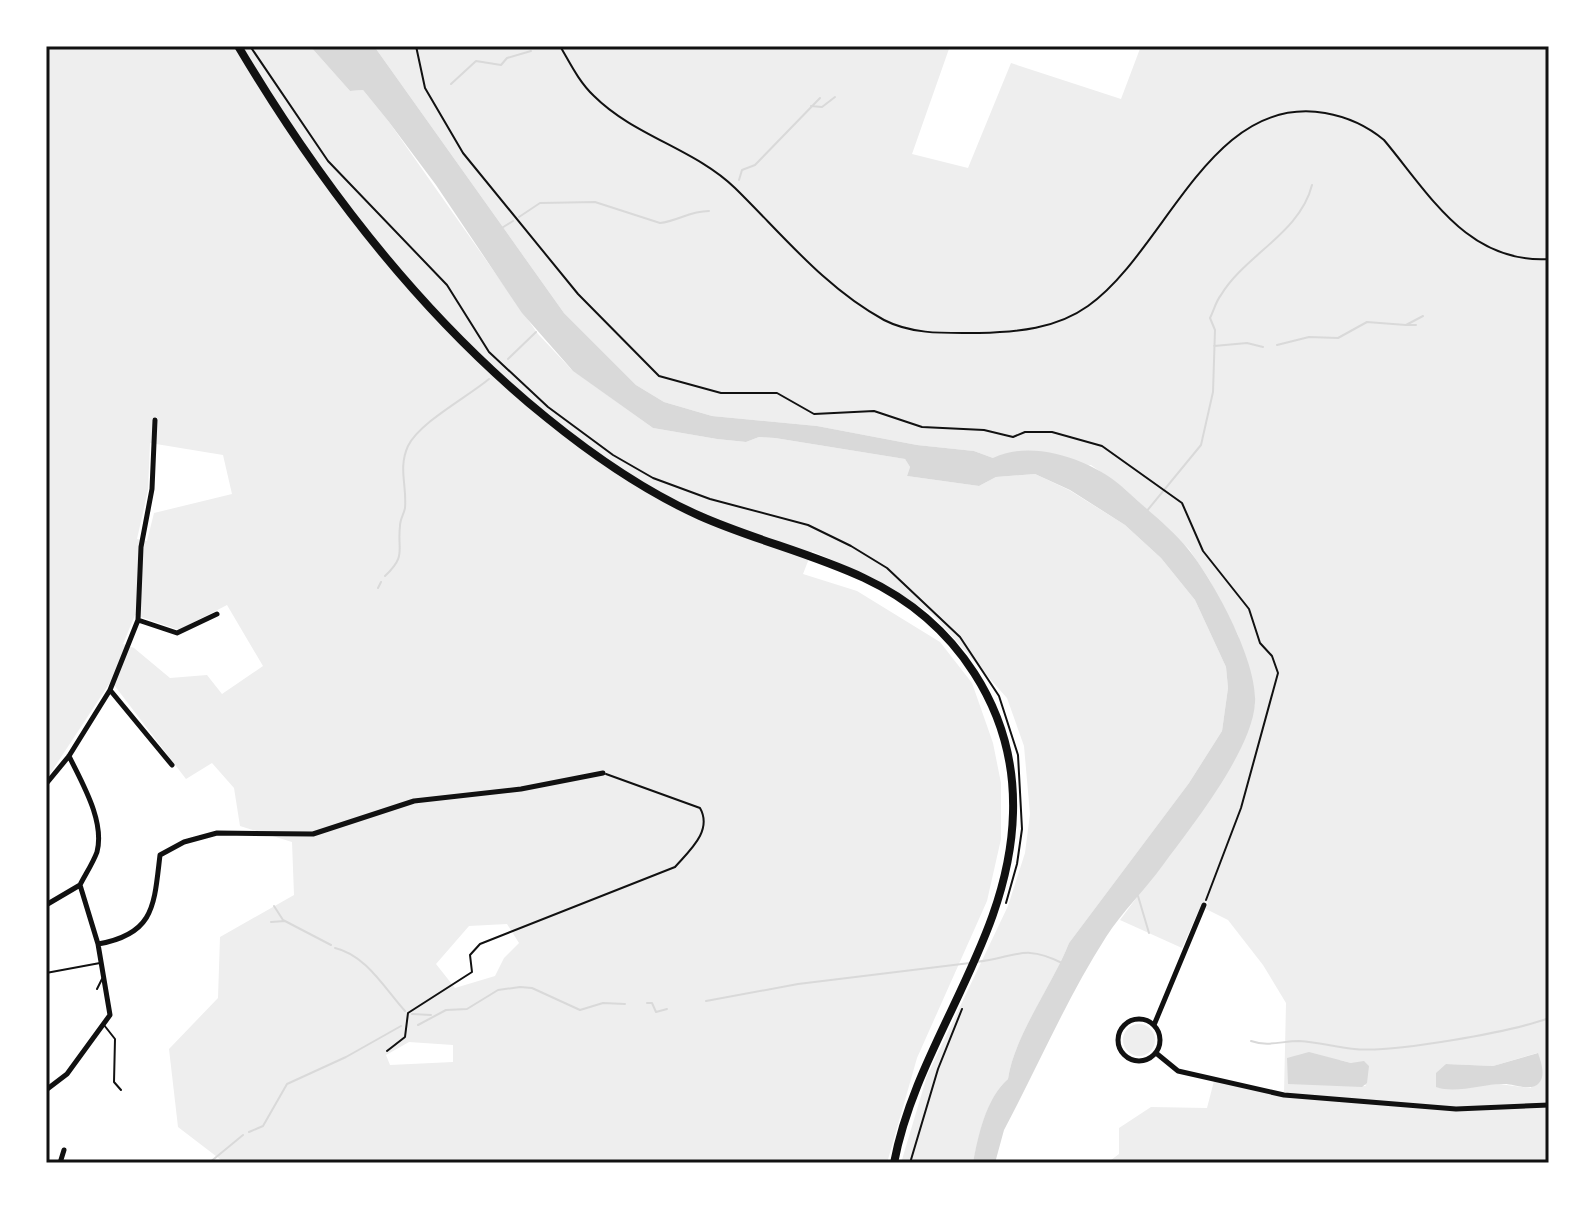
<svg xmlns="http://www.w3.org/2000/svg" width="1595" height="1209" font-family="'Noto Sans',sans-serif">
<rect width="100%" height="100%" fill="#fff"/>
<path fill="#eee" fill-rule="evenodd" d="M46,46H310L350,91L363,90L389,122L538,334L571,369L653,428L717,439L746,442L759,437L775,438L905,459L910,467L907,476L979,486L996,477L1035,474L1069,490L1125,525L1161,558L1195,600L1226,667L1228,688L1222,731L1189,783L1069,943C1053,984 1014,1037 1008,1079C986,1098 979,1135 973,1163H901L927,1076L1008,906L1025,853L1030,814L1024,746L1007,698L933,615L875,579L812,551L803,574L857,591L940,642L972,683L993,743L1001,783V839L987,901L917,1058L887,1163H225L178,1127L169,1049L218,998L220,937L294,895L292,842L240,826L234,788L212,763L186,779L111,681L46,780ZM150,443L223,455L232,494L154,513L147,541L137,539L148,490ZM227,605L263,666L222,694L207,675L170,678L134,648L123,644L135,615L179,630ZM507,924L519,943L504,958L495,976L455,988L436,964L469,926ZM409,1042L453,1045V1062L390,1065L386,1055Z
M374,46H950L912,154L968,168L1011,63L1121,99L1141,46H1549V1163H1107L1119,1154V1128L1151,1107L1207,1108L1214,1081L1284,1094L1286,1003L1263,965L1228,920L1206,909L1208,902L1202,903L1182,948L1120,920L1210,799L1242,744L1255,704L1238,635L1209,579L1189,549L1126,490L1091,465L993,458L974,451L917,445L817,426L712,416L664,402L636,385L564,313ZM1537,1053L1531,1088L1499,1084L1458,1087L1446,1064L1493,1066ZM1340,1060L1351,1063L1366,1086L1288,1083Z
M1123 1040a16 16 0 1 1 32 0a16 16 0 1 1-32 0Z"/>
<path fill="#d9d9d9" d="M310,46H374L564,313L636,385L664,402L712,416L817,426L917,445L974,451L993,458C1033,438 1096,461 1127,491C1147,510 1171,528 1188,549C1214,581 1258,662 1255,703C1252,751 1191,827 1163,865C1145,890 1122,912 1106,937C1067,998 1038,1066 1004,1130L995,1163H973C978,1136 986,1098 1008,1079C1014,1036 1053,984 1069,943L1189,783L1222,731L1228,688L1226,667L1195,600L1161,558L1125,525L1070,490L1035,474L996,477L979,486L907,476L910,467L905,459L775,438L759,437L746,442L717,439L653,428L573,371L522,313L436,185L389,122L363,90L350,91Z
M1309,1052L1351,1063L1364,1061L1369,1066L1367,1083L1362,1087L1288,1084L1287,1058Z
M1538,1053C1541,1062 1546,1075 1539,1083C1532,1092 1515,1084 1504,1084C1482,1084 1456,1094 1436,1087V1073L1446,1064L1493,1066Z"/>
<g fill="none" stroke-linecap="round" stroke-linejoin="round">
<path stroke="#d9d9d9" stroke-width="2" d="M451,84L476,61L501,65L507,58L531,51
M811,106L822,107L835,97
M739,180L742,170L755,165L820,98
M519,217L540,203L595,202L660,223C678,221 689,211 709,211
M500,229L513,221
M1406,325H1416
M1277,345L1309,337L1338,338L1367,322L1406,325L1423,316
M1214,346L1247,343L1263,347
M508,359L536,332
M1146,512L1201,445L1213,392L1215,330L1210,318C1214,310 1216,301 1221,295C1245,255 1300,233 1312,185
M385,576C407,555 397,551 400,526C400,519 404,514 405,508C407,485 398,468 408,446C420,422 466,398 489,379
M378,588L381,582
M1138,896L1149,933
M274,906L283,920L331,945
M271,922L285,921
M335,948C366,955 385,989 405,1011
M976,962C1015,958 1023,943 1062,963
M706,1001L798,984L970,963
M647,1003H652L656,1012L667,1009
M412,1014L431,1015
M418,1025L446,1010L467,1009L498,990L520,987L532,988L580,1010L603,1003L625,1004
M1251,1041C1268,1047 1282,1041 1299,1041C1318,1042 1336,1047 1354,1049C1393,1053 1511,1032 1549,1018
M249,1132L263,1126L287,1084L346,1057L401,1026
M209,1163L243,1135"/>
<path stroke="#111" stroke-width="2" d="M250,46L328,161L447,285L489,352L548,407L613,455L653,478L710,499L808,525L851,546L887,568L960,637L999,696L1018,755L1022,829L1017,864L1006,903
M416,46L425,88L463,153L578,294L659,376L721,393H777L814,414L874,411L922,427L984,430L1013,437L1025,432H1052L1102,446L1182,503L1203,551L1249,609L1260,643L1272,656L1278,673L1241,808L1206,900
M560,46C570,63 579,82 594,96C634,136 695,149 735,188C782,234 825,288 884,320C913,335 947,333 979,333C1017,332 1056,329 1088,306C1166,251 1210,93 1325,113C1348,117 1366,125 1384,140C1430,195 1468,264 1549,259
M910,1163L938,1069L962,1009"/>
<path stroke="#111" stroke-width="2" d="M46,973L100,963
M97,989L102,979
M104,1025L115,1039L114,1082L121,1090
M387,1051L405,1037L408,1013L472,972L470,955L480,944L675,867C689,851 713,831 700,808L606,774"/>
<path stroke="#111" stroke-width="5" d="M138,620L177,633L217,614
M110,690L172,765
M46,784L69,756L110,690L138,620L141,547L152,489L155,420
M46,905L80,885
M98,944C155,934 154,905 160,855L184,842L217,833L313,834L414,801L521,789L603,773
M1118 1040a21 21 0 1 1 42 0a21 21 0 1 1-42 0Z
M1154,1025L1204,905
M1156,1053L1178,1071L1284,1095L1456,1109L1549,1105
M46,1090L67,1074L110,1015L98,944L80,885C85,875 93,863 97,852C105,821 82,783 69,756
M60,1163L64,1150"/>
<path stroke="#111" stroke-width="8" d="M238,46C320,184 421,316 547,418C595,457 644,491 700,516C754,540 811,553 864,578C956,621 1016,710 1013,813C1010,941 917,1041 894,1163"/>
</g>
<rect width="1595" height="1209" fill="none" stroke="#ffffff" stroke-width="96"/>
<rect x="48" y="48" width="1499" height="1113" fill="none" stroke="#111" stroke-width="3"/>
</svg>
